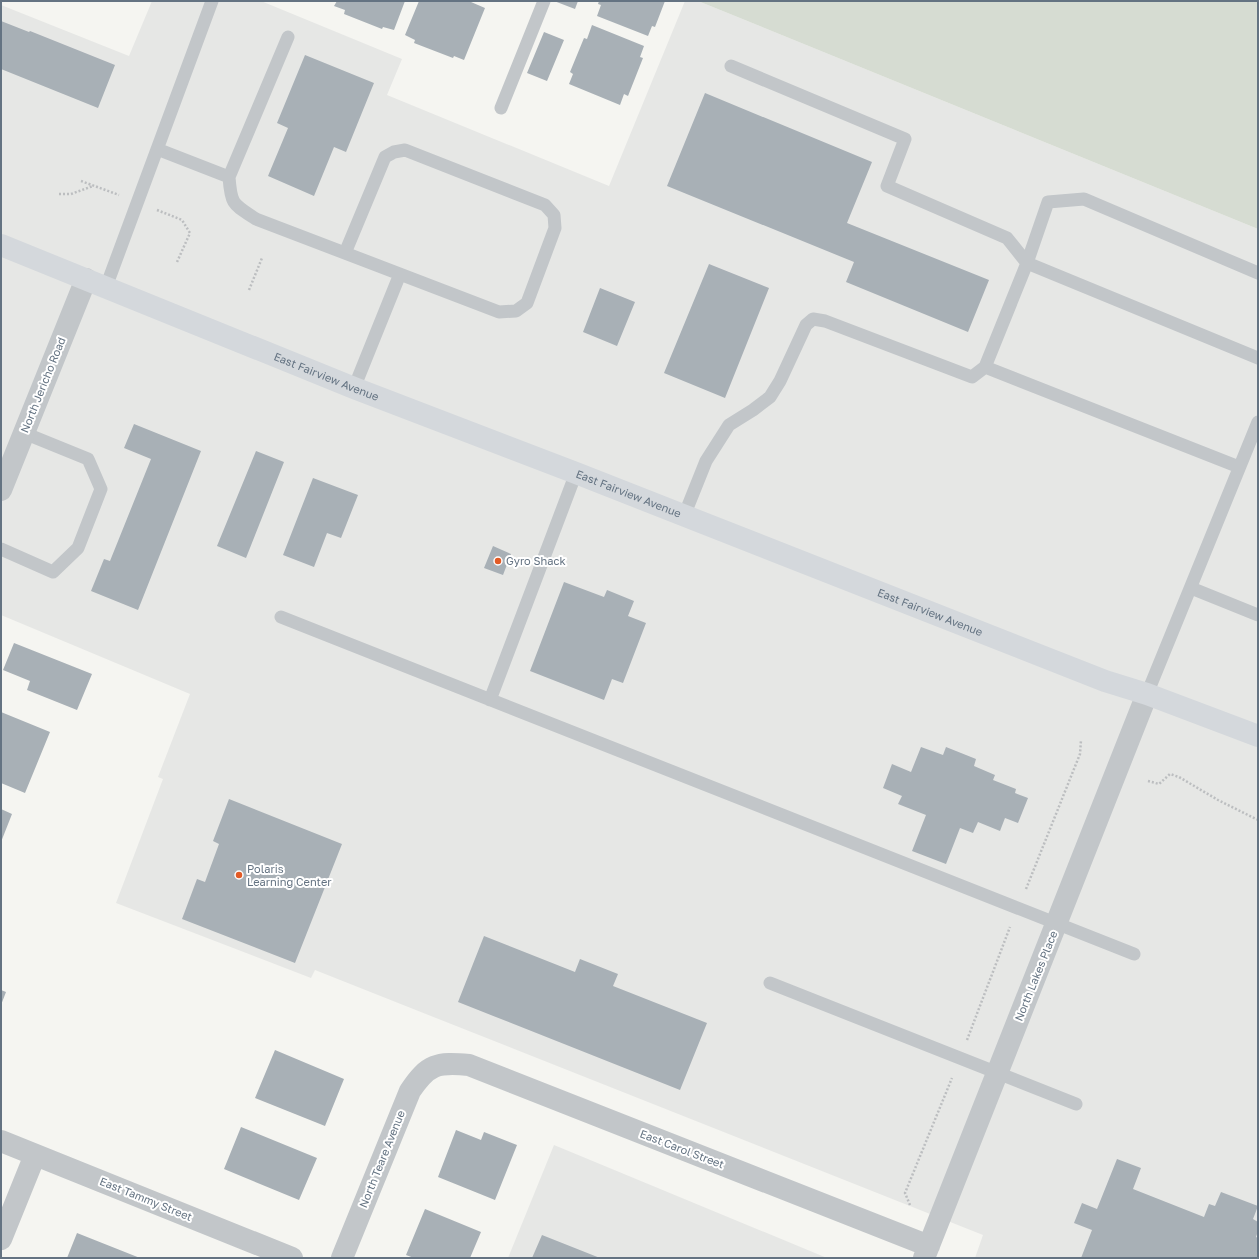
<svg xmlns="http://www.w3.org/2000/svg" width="1259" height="1259" font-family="'Golos Text',sans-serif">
<rect width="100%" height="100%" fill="#f5f5f1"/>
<path fill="#e6e7e5" d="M152,1H261L402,59L387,95L609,186L685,1H698L1258,229V1258H975L983,1235L315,970L311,978L116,903L163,779L158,777L190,694L1,615V5L129,56Z
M554,1145L827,1258H508Z"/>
<path fill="#d6dcd2" d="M698,1H1258V229Z"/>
<path fill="#a8b0b6" d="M337,1H405L394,30L383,27L382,29L344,14L345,10L334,6Z
M419,1H472L471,2L485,8L464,60L454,56L453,58L414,43L415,40L405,35Z
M554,1H578L575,9Z
M599,1H665L655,27L652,26L648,36L597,16L601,5L598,4Z
M1,21L29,32L30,31L115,65L98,108L1,69Z
M592,25L644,46L640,57L643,58L628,96L624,94L620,105L569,84L573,74L570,72L584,38L587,39Z
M544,32L564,40L547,81L527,73Z
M305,55L374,83L346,152L334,147L314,196L268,176L288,128L277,123Z
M705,93L872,162L847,223L989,280L968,332L846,282L854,262L667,186Z
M709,264L769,288L725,398L664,373Z
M600,288L635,302L617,346L583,332Z
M134,424L201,451L138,610L91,591L104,559L110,561L151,459L124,448Z
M256,451L284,462L246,558L217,546Z
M313,478L358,495L341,538L327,533L314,567L283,555Z
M493,546L511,554L503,575L484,568Z
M564,582L604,597L607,590L634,601L628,616L646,623L623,683L612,679L604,700L530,671Z
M14,643L92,674L77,710L27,690L30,681L3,670Z
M1,712L50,732L25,793L1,783Z
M921,747L943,755L946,747L976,759L974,766L995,775L993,780L1016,789L1015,793L1028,798L1018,823L1005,818L1000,831L978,822L973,833L960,828L946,864L912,851L926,815L898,804L902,796L883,788L892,764L911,772Z
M229,799L342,844L295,963L182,919L197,879L205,882L219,844L213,841Z
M1,809L12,814L1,842Z
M484,936L575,972L580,959L618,974L613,986L707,1023L680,1090L458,1002Z
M1,990L6,992L1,1005Z
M275,1050L344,1079L325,1126L255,1098Z
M241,1127L317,1158L299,1200L224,1169Z
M456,1130L481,1140L484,1132L517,1145L495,1200L438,1177Z
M1117,1159L1141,1168L1133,1189L1204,1217L1209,1204L1215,1206L1221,1192L1258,1206L1253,1219L1258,1222V1231L1256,1237L1258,1238V1258H1081L1092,1230L1074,1223L1082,1203L1097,1209Z
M425,1209L481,1232L470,1258H414L406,1255Z
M77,1233L140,1258H67Z
M542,1235L600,1258H532Z"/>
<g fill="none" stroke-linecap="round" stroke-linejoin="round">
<path stroke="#bcbec0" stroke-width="2.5" stroke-dasharray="2 2" stroke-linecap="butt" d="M81,181L119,195
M59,194H71L93,186
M157,210L182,220L190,233L177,262
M249,290L262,258
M1148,781L1159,784L1170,774L1179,777L1218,800L1258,820
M1026,889L1080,754L1081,740
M967,1040L1010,927
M910,1205L905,1193L952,1078"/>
<path stroke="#c2c6c9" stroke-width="13" d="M731,66L905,139L887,186L1007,238L1027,263
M501,108L544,1
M157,149L229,177L288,37
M229,177C231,205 233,204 256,219L499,312L516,311L527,303L555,228L554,215L545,205L405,150L394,152L385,157L345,253
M1027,263L1048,202L1084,199L1258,273
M106,287L212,1
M985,367L1239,467
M354,388L400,274
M684,516L706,461L729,425L753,410L770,397L780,381L806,325L813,319L825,321L972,377L985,367L1027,263L1258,358
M1,549L53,572L78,548L101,489L88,459L24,433
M1191,588L1258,615
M281,617L1134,954
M1147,694L1258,422
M490,700L576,473
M770,983L1076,1104"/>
<path stroke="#c2c6c9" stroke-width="22" d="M1,490L86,279
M1,1141L292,1258
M1,1239L35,1155
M342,1258L410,1091C428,1064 437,1062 469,1065L929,1246
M924,1258L1147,694"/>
<path stroke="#d4d8dc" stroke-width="22" id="s1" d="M1,245L354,388L576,473L1105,681L1147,694L1258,736"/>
</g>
<g fill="#e25a25" stroke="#fff" stroke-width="1.5">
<circle cx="498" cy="561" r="4"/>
<circle cx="239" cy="875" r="4"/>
</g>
<g text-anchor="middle" stroke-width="4" stroke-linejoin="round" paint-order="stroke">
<g font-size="11" fill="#647382" stroke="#fff">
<text dy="4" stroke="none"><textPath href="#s1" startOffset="351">East Fairview Avenue</textPath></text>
<text transform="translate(43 385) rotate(-68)" y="4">North Jericho Road</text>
<text dy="4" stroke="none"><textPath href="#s1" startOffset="675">East Fairview Avenue</textPath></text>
<text dy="4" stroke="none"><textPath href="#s1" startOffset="999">East Fairview Avenue</textPath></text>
<text transform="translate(1036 976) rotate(-68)" y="4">North Lakes Place</text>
<text transform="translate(682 1149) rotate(21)" y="4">East Carol Street</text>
<text transform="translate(382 1159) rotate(-68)" y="4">North Teare Avenue</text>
<text transform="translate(146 1199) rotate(22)" y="4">East Tammy Street</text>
</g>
<g font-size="11" fill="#647382" stroke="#fff" text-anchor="start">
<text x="506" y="565">Gyro Shack</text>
<text x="247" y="873">Polaris<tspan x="247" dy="13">Learning Center</tspan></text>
</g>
</g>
<rect width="1259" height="1259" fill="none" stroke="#647382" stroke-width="4"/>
</svg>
